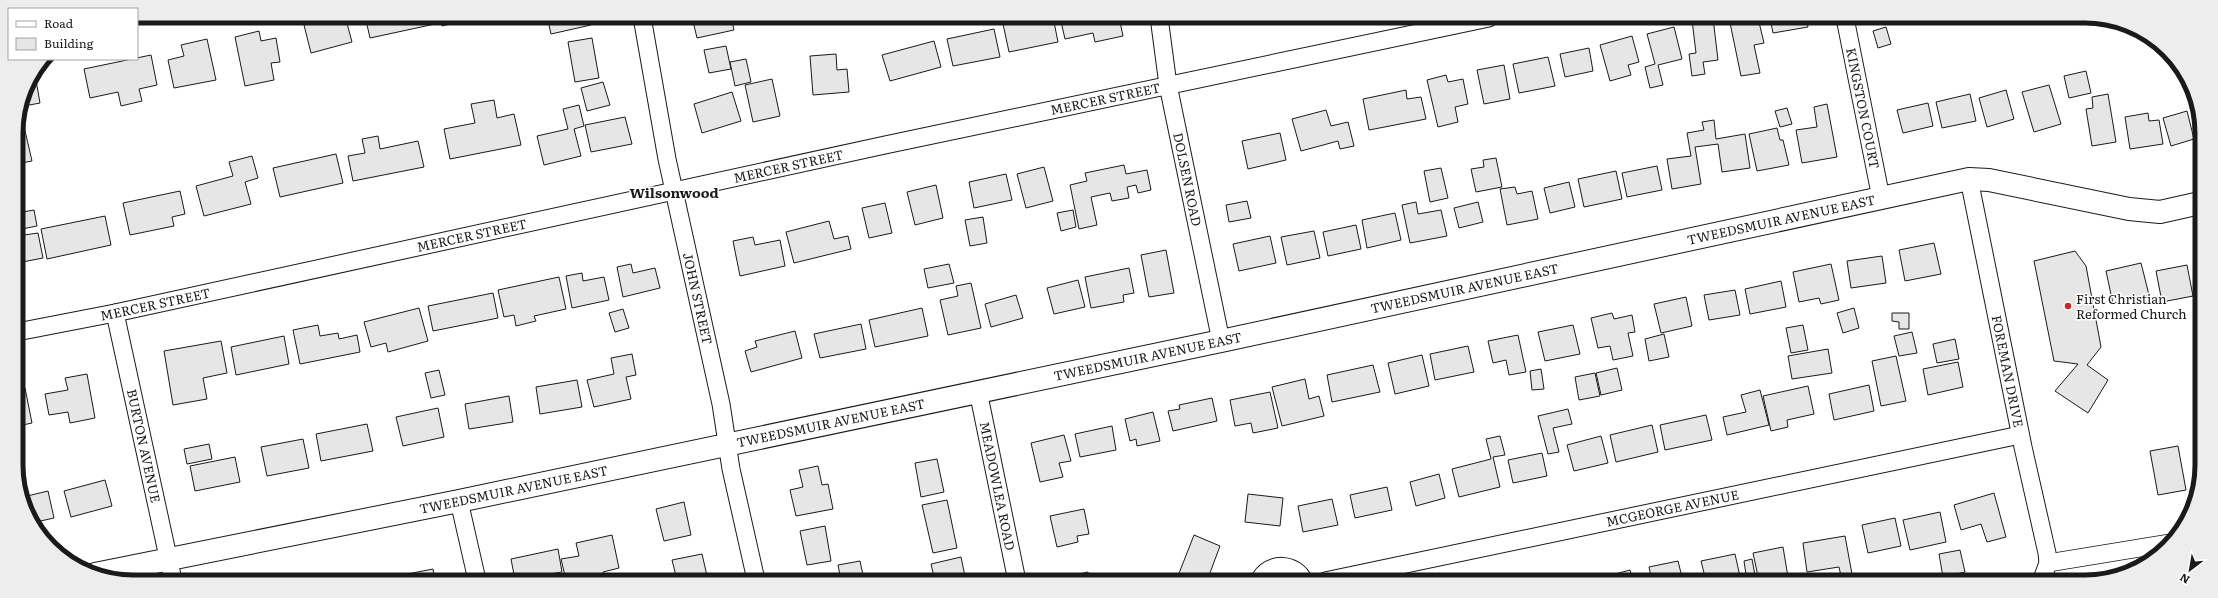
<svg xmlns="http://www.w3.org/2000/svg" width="2218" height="598" font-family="Literata,serif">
<rect width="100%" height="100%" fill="#fff"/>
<path fill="#e6e6e6" stroke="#1a1a1a" d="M337,16H345L352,42L311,53L304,25Z
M365,16H433L435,24L370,38Z
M440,16H483L442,26Z
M547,16L589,17L591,25L551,34Z
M692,17H731L734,30L697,38Z
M1040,17H1053L1058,42L1009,52L1003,24Z
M1060,17H1119L1123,36L1095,42L1093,33L1065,39Z
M1713,18L1718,60L1703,62L1705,74L1692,76L1689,54L1696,53L1692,20Z
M1729,18H1758L1764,43L1754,45L1760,73L1741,76Z
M1770,18H1806L1808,27L1773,33Z
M1674,27L1682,59L1658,65L1663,85L1650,88L1645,67L1655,64L1647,34Z
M1886,27L1891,44L1878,48L1873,31Z
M994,29L1000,57L953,66L947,39Z
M259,31L261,41L276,38L280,62L271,63L274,80L245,86L235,37Z
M1632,36L1639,62L1628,65L1631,75L1610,81L1600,45Z
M592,38L599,78L575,82L568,42Z
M207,39L216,80L174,88L168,60L184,56L181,45Z
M934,41L941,67L890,81L882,55Z
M726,46L731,69L709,73L704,50Z
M1589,48L1593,71L1565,77L1560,54Z
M836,54L837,70L847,69L849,92L813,95L810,56Z
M151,55L157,85L139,89L142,101L121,106L118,92L90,98L84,69Z
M1548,57L1555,86L1519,93L1513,64Z
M746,59L751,82L735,86L730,62Z
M1504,65L1510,99L1484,104L1477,70Z
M2086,71L2091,93L2069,98L2064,76Z
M1446,75L1448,82L1463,79L1468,104L1455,107L1458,122L1438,127L1427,80Z
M772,79L780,116L753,122L745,85Z
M36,80L40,103L24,106L23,98L25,88L30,81Z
M603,82L610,105L587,111L581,88Z
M2049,85L2061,124L2034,132L2022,92Z
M1406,90L1407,99L1421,97L1426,119L1369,130L1363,99Z
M2006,90L2014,119L1987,127L1979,98Z
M732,92L741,121L702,133L694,104Z
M1970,94L1976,121L1942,128L1936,102Z
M2108,94L2116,142L2092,146L2086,109L2093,108L2092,97Z
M494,100L497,118L514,114L521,145L450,159L444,129L475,123L471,104Z
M1928,103L1933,126L1903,133L1897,110Z
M1827,104L1837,157L1802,163L1796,130L1817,127L1814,107Z
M579,105L584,126L574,129L581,156L544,165L537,136L568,129L563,109Z
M1787,108L1792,124L1780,127L1775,111Z
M1326,110L1331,126L1348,122L1354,146L1340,149L1338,141L1301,151L1292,119Z
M2187,111L2194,139L2171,146L2163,118Z
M2148,113L2149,121L2159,120L2163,144L2130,149L2125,117Z
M625,117L632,144L591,152L585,125Z
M22,118L32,161L16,164V126L18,119Z
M1714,120L1716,139L1745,134L1750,168L1722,172L1718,144L1695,147L1701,184L1672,189L1667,159L1691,156L1687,133L1704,130L1702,122Z
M1777,128L1780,140H1783L1789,165L1757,171L1749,134Z
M1280,133L1286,160L1248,169L1242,141Z
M378,136L380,149L418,141L424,167L353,181L348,156L365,153L362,139Z
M336,154L343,183L280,197L273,168Z
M252,156L258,178L245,182L251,204L204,216L196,186L233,176L229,162Z
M1496,158L1502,187L1476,192L1471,169L1484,167L1483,160Z
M1124,165L1126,174L1147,170L1151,190L1138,193L1136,185L1127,187L1129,198L1112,201L1110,193L1091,197L1097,225L1079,229L1070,185L1087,181L1085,173Z
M1657,166L1662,190L1627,197L1622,173Z
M1044,167L1053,201L1026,208L1017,174Z
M1441,168L1448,198L1430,202L1424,171Z
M1616,171L1622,199L1584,207L1578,179Z
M1006,174L1012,200L974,208L969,182Z
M1569,182L1575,207L1550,213L1544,188Z
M936,185L943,218L915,225L907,192Z
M1515,187L1517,194L1532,191L1538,219L1507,225L1500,189Z
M180,191L185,214L172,217L174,226L130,235L123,203Z
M1247,201L1251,218L1229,222L1226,205Z
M1416,202L1418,214L1441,210L1447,236L1410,243L1402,205Z
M1478,202L1483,222L1459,228L1454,208Z
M885,203L892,233L869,238L862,208Z
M34,210L37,226L17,230V213Z
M1073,210L1076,227L1061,231L1057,213Z
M1395,213L1401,240L1367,248L1362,220Z
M105,216L111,245L47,259L41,229Z
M983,217L987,243L970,246L965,220Z
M829,221L834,239L848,236L851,249L794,263L786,232Z
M1356,225L1361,249L1328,256L1323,232Z
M1314,231L1320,258L1287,265L1281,237Z
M38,233L43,258L17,263V236Z
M1270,236L1276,263L1239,271L1233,244Z
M753,237L755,245L780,240L785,266L740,276L733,241Z
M1934,243L1941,274L1905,281L1899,250Z
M1166,250L1174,293L1149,297L1141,255Z
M2075,251L2086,266L2101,347L2087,365L2108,380L2088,413L2055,391L2078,364L2054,361L2034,261Z
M1882,256L1886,283L1851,288L1847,261Z
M2141,263L2149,295L2113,304L2106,271Z
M631,264L633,273L655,268L660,288L623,297L617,267Z
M949,264L954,283L928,288L924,269Z
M1831,264L1839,300L1821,304L1819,298L1799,302L1793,272Z
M2187,265L2193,296L2162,302L2156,271Z
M1129,268L1134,293L1123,295L1124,302L1091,308L1085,277Z
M582,273L583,281L604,277L609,300L572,308L566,276Z
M559,277L566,309L534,316L536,321L516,326L514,315L504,317L498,290Z
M1078,280L1085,307L1054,314L1047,288Z
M1781,281L1786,307L1750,314L1745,289Z
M971,283L981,328L948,335L940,300L958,296L956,286Z
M1735,290L1740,315L1709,320L1704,295Z
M493,293L498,318L433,331L428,306Z
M1016,295L1023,318L991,327L985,304Z
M1686,297L1692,326L1661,333L1654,304Z
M419,308L428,341L388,352L386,343L371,347L364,322Z
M922,308L928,336L875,347L869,320Z
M1854,308L1859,328L1843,333L1837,313Z
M623,309L629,328L615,332L609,313Z
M1612,313L1614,319L1632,315L1635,332L1628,333L1633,356L1613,360L1610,346L1598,348L1591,318Z
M1892,313H1909V329H1899V322L1892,321Z
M861,324L866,349L820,358L814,334Z
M318,325L320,336L338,333L339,339L357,335L360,352L300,364L293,330Z
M1573,325L1580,354L1545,361L1538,332Z
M1803,325L1808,350L1791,353L1786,328Z
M795,331L802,358L751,372L745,351L757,347L755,341Z
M1912,332L1917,353L1899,356L1894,336Z
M1664,334L1669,357L1649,361L1645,339Z
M1518,335L1526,372L1509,375L1506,360L1493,363L1488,341Z
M284,336L289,364L236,375L231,347Z
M1955,339L1959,359L1937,363L1933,344Z
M221,341L227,373L203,378L207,399L173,405L164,351Z
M1468,346L1474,372L1435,380L1430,354Z
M1828,349L1832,373L1792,379L1788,356Z
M632,354L636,375L626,377L631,399L594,407L587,380L614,374L611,358Z
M1422,355L1429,386L1395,394L1388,363Z
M1896,356L1906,401L1881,406L1872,361Z
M1958,362L1963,387L1928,395L1923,369Z
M1373,365L1380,392L1332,402L1327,375Z
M1617,368L1622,390L1601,395L1596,373Z
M1541,369L1544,389L1532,390L1530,371Z
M439,370L445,395L431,398L425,373Z
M1595,373L1600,396L1579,400L1575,377Z
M87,374L95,418L70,423L68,412L49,415L45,394L68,390L65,378Z
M1305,379L1309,399L1319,396L1324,416L1282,426L1272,387Z
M577,380L582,407L540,414L536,387Z
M1869,385L1874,411L1834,420L1829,394Z
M1808,386L1814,414L1787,420L1788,427L1771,431L1763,396Z
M25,388L32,423L18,426V389Z
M1760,390L1769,425L1727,435L1723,417L1746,412L1741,395Z
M1270,392L1278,428L1253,433L1251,423L1235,426L1230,400Z
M509,396L513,422L469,429L465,404Z
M1212,398L1217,421L1173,431L1168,411L1180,409L1179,405Z
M438,408L444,437L403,446L396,417Z
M1568,409L1572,424L1553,428L1559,452L1548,454L1538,416Z
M1153,412L1160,441L1137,446L1136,439L1130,441L1125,419Z
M1706,415L1712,440L1665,450L1660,425Z
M367,424L373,451L321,461L316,434Z
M1652,425L1658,452L1616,462L1610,435Z
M1112,426L1116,450L1080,457L1075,434Z
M1064,435L1071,461L1059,463L1063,477L1040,482L1031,443Z
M1500,436L1505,455L1493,457L1500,487L1459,497L1452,469L1491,459L1486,439Z
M1601,436L1608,463L1574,471L1567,445Z
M303,439L309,468L267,476L261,447Z
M209,444L212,459L187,464L184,449Z
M2178,446L2186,490L2158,495L2150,451Z
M1542,453L1547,476L1513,483L1508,460Z
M235,457L240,482L195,491L190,466Z
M937,459L944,492L921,497L915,463Z
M818,466L822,485L828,484L833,509L796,516L790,490L803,487L799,470Z
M1439,474L1445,498L1416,506L1410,482Z
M105,480L112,506L71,517L64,491Z
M1387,487L1392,510L1355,518L1350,495Z
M48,491L54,518L36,522L23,497Z
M1994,493L2006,537L1987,542L1981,524L1961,530L1954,505Z
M1248,494L1283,498L1280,526L1245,522Z
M1332,499L1338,525L1303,532L1298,506Z
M947,500L957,548L933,553L922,505Z
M684,502L691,535L664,541L656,509Z
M1084,509L1089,534L1077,536L1078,542L1057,547L1050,516Z
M1940,512L1946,542L1910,550L1903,520Z
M1895,518L1901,546L1868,553L1862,525Z
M825,526L831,561L807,565L800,531Z
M612,535L619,568L603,572L604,577L588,580H566L561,559L579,556L576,543Z
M1194,535L1220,546L1207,581H1176Z
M1845,536L1852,574L1841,576L1839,567L1807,572L1803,543Z
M1783,547L1788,577L1781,578L1782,581H1759L1753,553Z
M558,549L562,572L515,580L511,559Z
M1960,550L1965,572L1943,577L1939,554Z
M702,554L708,580H677L672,560Z
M1735,554L1741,581H1706L1701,561Z
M961,557L966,581H935L931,564Z
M1752,559L1756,581H1747L1744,561Z
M860,561L863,575L841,580L838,565Z
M1678,561L1683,581H1652L1649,567Z
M433,569L435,580H392V577Z
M1630,570L1633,581H1597V579Z
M1088,572L1090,581H1063L1062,578Z"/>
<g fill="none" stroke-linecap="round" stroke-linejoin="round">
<defs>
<g id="street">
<path id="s1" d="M642,17L667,159L721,404L731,469L756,580"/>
<path id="s2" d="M1159,17L1168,85L1221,341"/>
<path id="s3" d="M1845,18L1881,198"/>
<path id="s4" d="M1969,179L2023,447L2047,553L2048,563L2041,582"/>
<path id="s5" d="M115,313L173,580"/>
<path id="s6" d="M17,332L115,313L885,145L1489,18"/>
<path id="s7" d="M978,391L1017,581"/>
<path d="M459,501L477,580"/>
<path d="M2048,563L2170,543"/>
<path d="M1259,581C1268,561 1296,562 1304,581"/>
<path id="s8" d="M1325,581L2020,435"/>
</g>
<g id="secondary">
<path id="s9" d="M95,574L459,501L1221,341L1969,179L1989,180L2129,209L2160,212L2200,203"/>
</g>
</defs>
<use href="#street" stroke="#1a1a1a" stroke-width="19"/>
<use href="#secondary" stroke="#1a1a1a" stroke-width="24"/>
<use href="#street" stroke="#fff" stroke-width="17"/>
<use href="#secondary" stroke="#fff" stroke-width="22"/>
</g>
<circle fill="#c62828" stroke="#fff" stroke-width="1.5" cx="2068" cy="306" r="4"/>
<g text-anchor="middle" stroke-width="3" stroke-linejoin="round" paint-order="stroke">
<g font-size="13" fill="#1a1a1a" stroke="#fff">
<text dy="5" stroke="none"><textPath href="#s6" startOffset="1113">MERCER STREET</textPath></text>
<text dy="5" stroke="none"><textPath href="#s3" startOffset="92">KINGSTON COURT</textPath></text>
<text dy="5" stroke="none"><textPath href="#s6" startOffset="789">MERCER STREET</textPath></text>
<text dy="5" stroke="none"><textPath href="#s2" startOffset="165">DOLSEN ROAD</textPath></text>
<text dy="5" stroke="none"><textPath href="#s9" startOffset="1723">TWEEDSMUIR AVENUE EAST</textPath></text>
<text dy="5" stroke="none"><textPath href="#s6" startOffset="465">MERCER STREET</textPath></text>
<text dy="5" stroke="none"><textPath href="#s9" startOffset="1399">TWEEDSMUIR AVENUE EAST</textPath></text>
<text dy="5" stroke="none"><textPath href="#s1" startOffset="287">JOHN STREET</textPath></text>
<text dy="5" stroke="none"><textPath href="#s6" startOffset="141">MERCER STREET</textPath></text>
<text dy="5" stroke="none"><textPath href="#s9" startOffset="1075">TWEEDSMUIR AVENUE EAST</textPath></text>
<text dy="5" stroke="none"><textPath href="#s4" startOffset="196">FOREMAN DRIVE</textPath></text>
<text dy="5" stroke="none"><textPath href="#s9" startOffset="751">TWEEDSMUIR AVENUE EAST</textPath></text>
<text dy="5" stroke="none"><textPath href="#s5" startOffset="136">BURTON AVENUE</textPath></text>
<text dy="5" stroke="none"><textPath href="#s7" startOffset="97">MEADOWLEA ROAD</textPath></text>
<text dy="5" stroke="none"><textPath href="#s9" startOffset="427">TWEEDSMUIR AVENUE EAST</textPath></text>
<text dy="5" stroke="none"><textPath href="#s8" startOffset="355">MCGEORGE AVENUE</textPath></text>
</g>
<g font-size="13" fill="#1a1a1a" stroke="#fff" text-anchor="start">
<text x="2076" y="304">First Christian<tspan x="2076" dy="15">Reformed Church</tspan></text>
</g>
<g font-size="14" font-weight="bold" fill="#1a1a1a" stroke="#fff">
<text x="674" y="198">Wilsonwood</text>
</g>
</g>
<path d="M0 0H2218V598H0ZM133 23H2085A110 110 0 0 1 2195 133V465A110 110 0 0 1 2085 575H133A110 110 0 0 1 23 465V133A110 110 0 0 1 133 23Z" fill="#ededed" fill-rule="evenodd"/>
<path fill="none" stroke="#1a1a1a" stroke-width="5" d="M133 23H2085A110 110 0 0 1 2195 133V465A110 110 0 0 1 2085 575H133A110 110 0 0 1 23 465V133A110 110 0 0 1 133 23Z"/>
<rect x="8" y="8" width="130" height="52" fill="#ffffff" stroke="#a3a3a3"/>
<rect x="16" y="21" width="20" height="6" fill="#ffffff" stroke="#a3a3a3"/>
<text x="44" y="28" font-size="12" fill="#1a1a1a">Road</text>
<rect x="16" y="38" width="20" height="12" fill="#e6e6e6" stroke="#a3a3a3"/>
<text x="44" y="48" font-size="12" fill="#1a1a1a">Building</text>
<g transform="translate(2190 570) rotate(211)" stroke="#ffffff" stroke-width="3" paint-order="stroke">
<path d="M0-3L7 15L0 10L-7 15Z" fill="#1a1a1a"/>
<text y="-6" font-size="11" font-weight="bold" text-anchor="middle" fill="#1a1a1a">N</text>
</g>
</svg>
